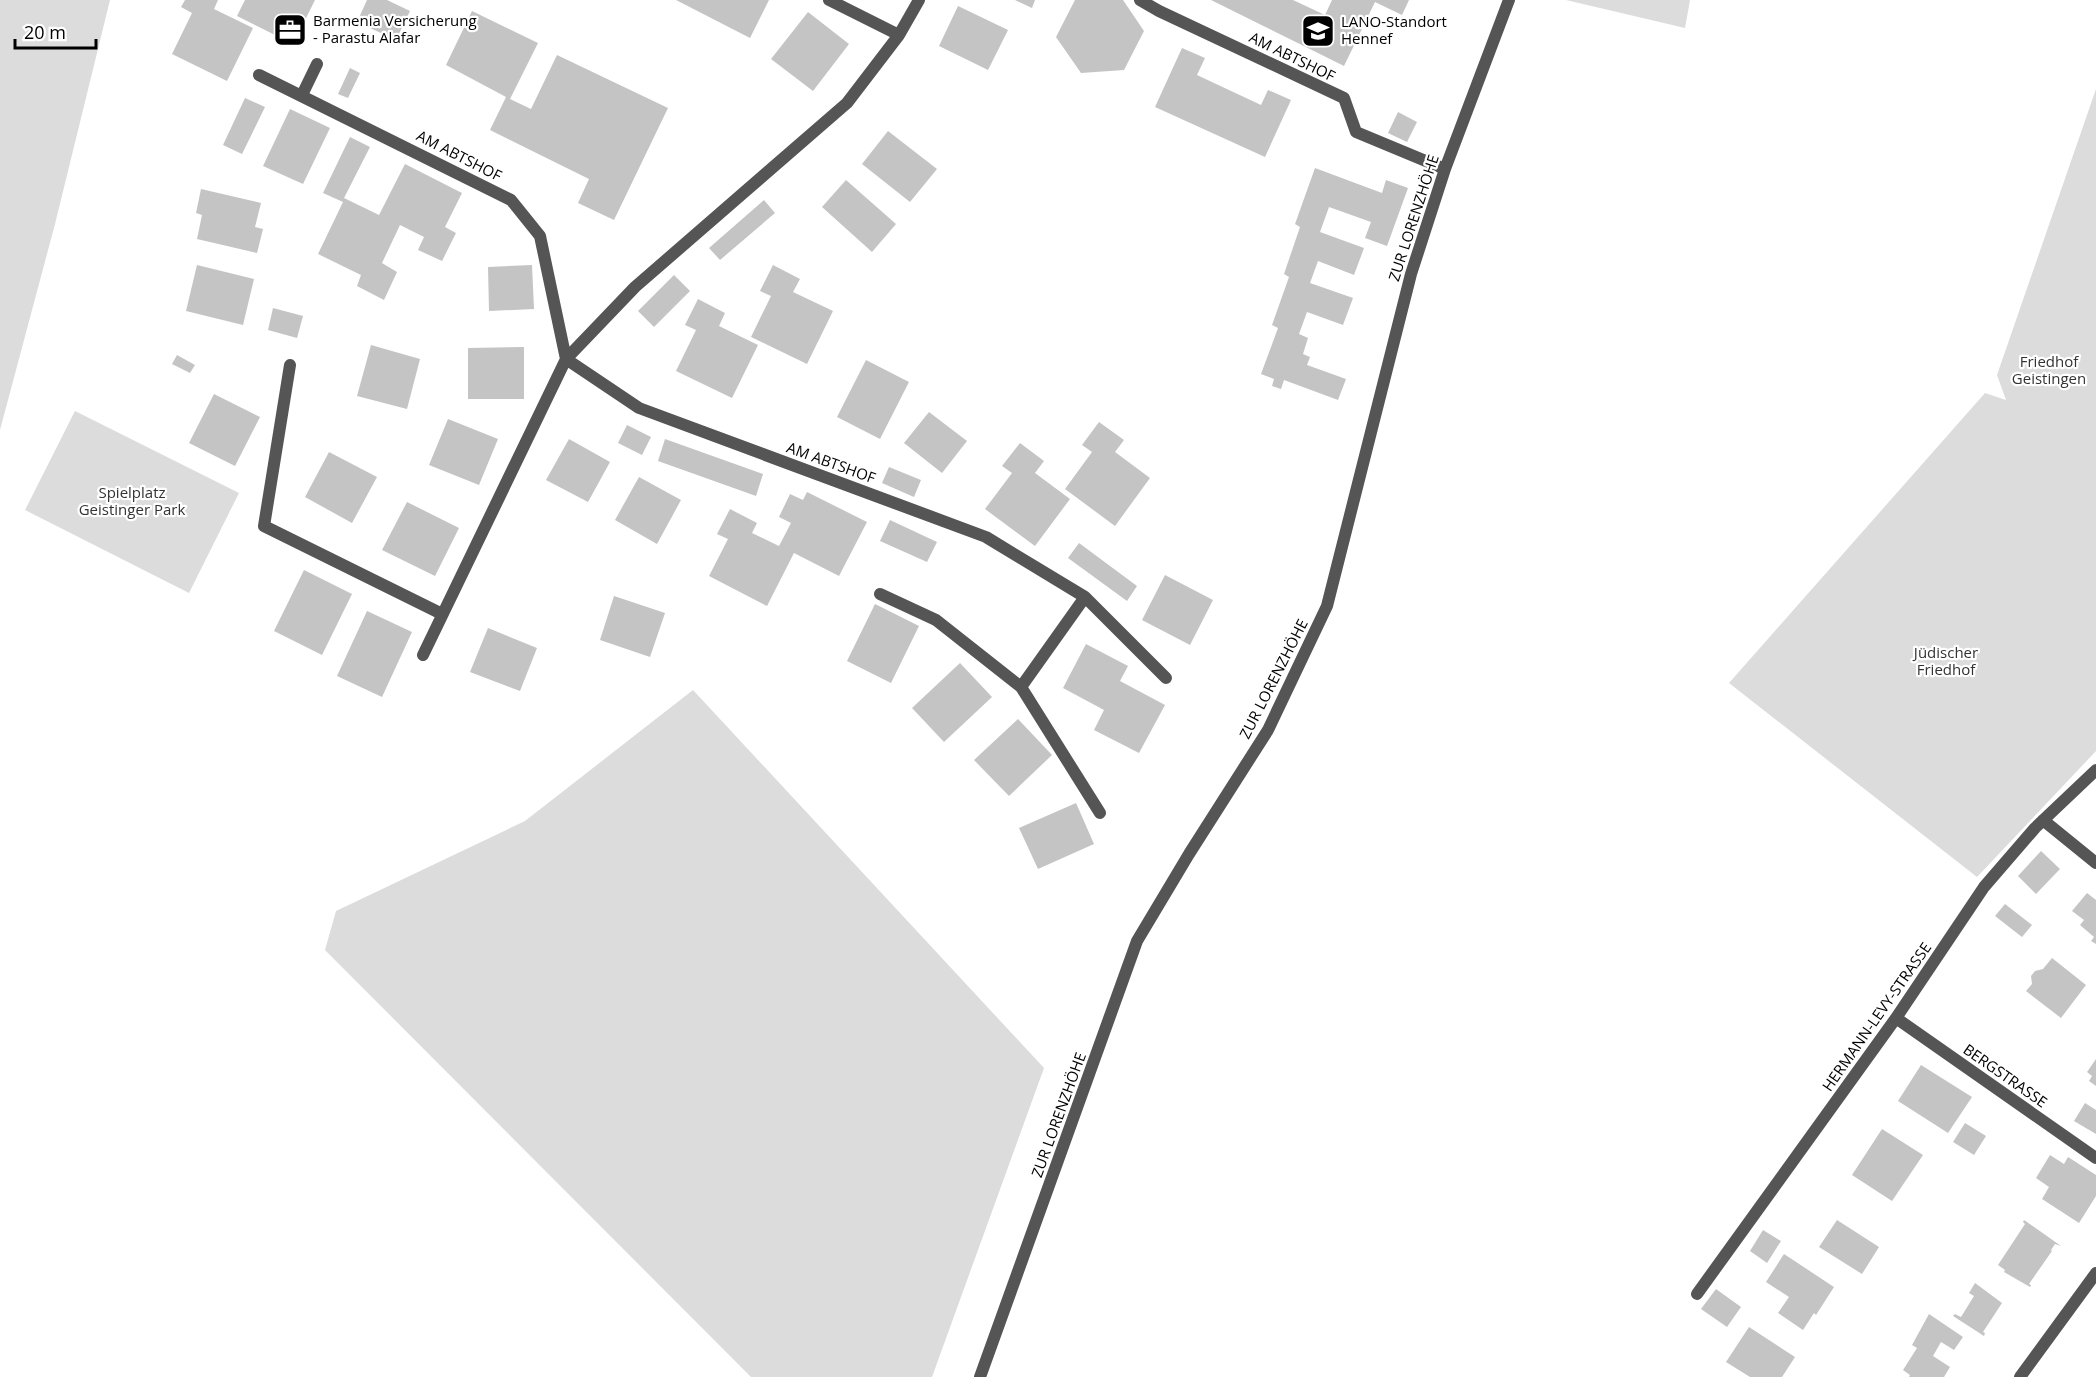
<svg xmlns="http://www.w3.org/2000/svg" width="2096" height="1377" font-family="'Open Sans',sans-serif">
<rect width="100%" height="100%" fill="#fff"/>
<path fill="#dcdcdc" d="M0,0H110L55,224L0,430Z
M1566,0H1690L1685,28Z
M2096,89V751L1977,877L1729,683L1985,393L2006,400L1997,375Z
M75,411L239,493L189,593L25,510Z
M693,690L1044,1068L932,1377H751L325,950L336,911L525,821Z"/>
<path fill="#c4c4c4" d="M185,0H218L214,9L253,28L227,81L172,54L192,13L181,7Z
M245,0H315L293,44L237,16Z
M367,0H387L410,11L396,40L357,22Z
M676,0H769L750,38Z
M1015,0H1035L1032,8Z
M1075,0H1123L1144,31L1124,70L1081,73L1056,37Z
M1211,0H1293L1325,15L1332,0H1409L1402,15L1375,2L1344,66Z
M958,6L1008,30L988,70L939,46Z
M472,11L538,43L510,99L531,109L557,55L668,108L614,220L578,203L589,179L490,130L506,97L446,65Z
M808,12L849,44L813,91L771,59Z
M1182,48L1205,58L1197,75L1261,105L1268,90L1291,100L1265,157L1155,107Z
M350,68L360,73L348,98L338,94Z
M245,98L265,107L242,154L223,145Z
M290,109L330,128L303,184L263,166Z
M1398,112L1417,122L1407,142L1388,133Z
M888,131L937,169L910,202L862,164Z
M350,137L370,147L344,198L379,215L405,164L462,193L445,227L456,233L442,261L418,250L424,237L400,225L382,263L397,272L384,300L357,286L361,275L318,254L343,202L323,193Z
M1315,168L1382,193L1386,180L1408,188L1387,246L1365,238L1371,222L1329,207L1320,232L1364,248L1354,275L1318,261L1310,283L1353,298L1343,325L1307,312L1299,334L1308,338L1303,354L1310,357L1307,365L1346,379L1338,400L1284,380L1281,389L1272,386L1274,379L1261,374L1278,328L1272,325L1289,277L1284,274L1300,227L1295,224Z
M846,180L896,224L872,252L822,207Z
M201,189L261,203L255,227L263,229L257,253L197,239L202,215L196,213Z
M764,200L775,213L720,260L709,248Z
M197,265L254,279L243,325L186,311Z
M532,265L534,309L489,311L488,267Z
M773,265L800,279L793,292L833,311L807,364L751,337L771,296L760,291Z
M674,275L690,291L654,327L638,311Z
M698,299L725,313L719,326L758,345L732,398L676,371L696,330L685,325Z
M273,308L303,316L297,338L268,330Z
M371,345L420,359L407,409L357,396Z
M524,347V399H468V348Z
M177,355L195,365L190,373L172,364Z
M866,360L909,382L880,439L837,417Z
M214,394L260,417L235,466L189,443Z
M929,412L967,441L942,473L904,443Z
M448,419L498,439L479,485L429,465Z
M1099,422L1124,440L1115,452L1150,478L1115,526L1065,489L1092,452L1082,445Z
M627,425L651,437L642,455L618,443Z
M569,439L610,462L588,502L546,480Z
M665,439L763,474L756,496L658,461Z
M1020,443L1044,461L1035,473L1070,499L1035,546L985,509L1012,473L1002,466Z
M329,452L377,477L352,523L305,497Z
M889,467L921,480L914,497L882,483Z
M639,477L681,500L657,544L615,520Z
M807,492L867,522L839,576L794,553L767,606L709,576L728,539L717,534L730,509L757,523L752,533L779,546L791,523L779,517L790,494L803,500Z
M407,502L459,528L435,576L382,550Z
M890,520L937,542L927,562L880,541Z
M1079,543L1137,586L1127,601L1068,558Z
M304,570L352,594L322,655L274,631Z
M1165,575L1213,600L1190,645L1142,620Z
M614,596L665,613L650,657L600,640Z
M875,604L919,626L891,683L847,661Z
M367,611L412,632L382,697L337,676Z
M488,628L537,648L520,691L470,672Z
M1086,644L1128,666L1120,681L1165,705L1139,753L1094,730L1104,710L1063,688Z
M960,663L992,697L944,742L912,708Z
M1018,719L1052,755L1009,796L974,760Z
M1076,803L1094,844L1038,869L1019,828Z
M2041,851L2060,869L2036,894L2018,876Z
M2087,893L2096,900V944L2091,941L2094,937L2080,925L2084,920L2072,911Z
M2005,904L2032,925L2022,937L1995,916Z
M2052,958L2086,985L2061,1018L2026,991L2032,984L2031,976L2035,971L2043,969Z
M2096,1059V1086L2089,1081L2092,1076L2087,1072Z
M1921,1065L1972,1097L1948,1133L1898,1101Z
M2085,1103L2096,1110V1134L2074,1121Z
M1965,1123L1986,1136L1974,1155L1953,1142Z
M1882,1129L1923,1155L1892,1201L1852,1175Z
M2050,1155L2064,1164L2068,1157L2096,1175V1196L2079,1223L2042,1199L2049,1187L2036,1178Z
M1837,1220L1879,1247L1862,1274L1819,1247Z
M2024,1220L2061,1246L2055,1244L2051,1250L2052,1251L2029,1284L2031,1285L2030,1287L2004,1272L2005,1270L1998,1265L2025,1224L2023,1222Z
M1763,1230L1781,1241L1767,1263L1750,1251Z
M1784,1254L1834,1287L1816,1315L1814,1313L1803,1330L1778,1313L1789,1297L1766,1282Z
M1975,1283L2002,1303L1983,1332L1985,1333L1984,1336L1953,1316L1955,1314L1961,1317L1974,1296L1969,1293Z
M1716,1289L1741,1307L1727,1327L1701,1309Z
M1929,1314L1963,1337L1954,1350L1941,1342L1933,1356L1950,1367L1944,1377H1909L1910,1375L1903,1370L1917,1348L1912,1345Z
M1749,1327L1795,1357L1782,1377H1750L1726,1362Z"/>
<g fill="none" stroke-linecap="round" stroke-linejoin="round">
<path stroke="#555" stroke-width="12" d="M829,0L899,35
M1140,0L1159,11L1344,98L1356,132L1445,169
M259,75L511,200L540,236L566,359L639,408L986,537L1085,597L1021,687L936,620L880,594
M302,95L317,64
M290,365L264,526L442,614
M1085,597L1166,678
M423,655L566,359L635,287L847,103L899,35L919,0
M1021,687L1100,813
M2043,820L2096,863
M1896,1018L2096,1158
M1697,1294L1896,1018L1984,887L2035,828L2096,770
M980,1377L1137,941L1189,854L1268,730L1327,606L1411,274L1445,169L1509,0
M2020,1377L2096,1273"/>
</g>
<defs>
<symbol id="office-square" viewBox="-11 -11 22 22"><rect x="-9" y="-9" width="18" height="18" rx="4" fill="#000" stroke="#fff"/><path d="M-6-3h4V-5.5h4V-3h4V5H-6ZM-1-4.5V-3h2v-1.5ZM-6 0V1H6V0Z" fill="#fff"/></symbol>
<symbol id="school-square" viewBox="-11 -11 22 22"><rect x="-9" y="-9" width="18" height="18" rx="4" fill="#000" stroke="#fff"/><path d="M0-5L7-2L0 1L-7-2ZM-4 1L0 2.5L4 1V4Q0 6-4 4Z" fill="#fff"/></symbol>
</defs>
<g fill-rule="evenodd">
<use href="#office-square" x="271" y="11" width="38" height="38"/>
<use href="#school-square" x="1299" y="12" width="38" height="38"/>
</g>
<g text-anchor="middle" stroke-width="4.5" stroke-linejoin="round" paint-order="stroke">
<g font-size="15" fill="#000" stroke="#fff" text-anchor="start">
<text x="313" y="26">Barmenia Versicherung<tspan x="313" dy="17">- Parastu Alafar</tspan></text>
<text x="1341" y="27">LANO-Standort<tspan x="1341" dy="17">Hennef</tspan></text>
</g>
<g font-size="15" fill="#000" stroke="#fff">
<text transform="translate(1292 57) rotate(26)" y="5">AM ABTSHOF</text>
<text transform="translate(459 156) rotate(27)" y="5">AM ABTSHOF</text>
<text transform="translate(1414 218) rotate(-72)" y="5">ZUR LORENZHÖHE</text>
<text transform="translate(831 463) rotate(20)" y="5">AM ABTSHOF</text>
<text transform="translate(1274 679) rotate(-63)" y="5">ZUR LORENZHÖHE</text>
<text transform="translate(1877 1017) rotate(-55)" y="5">HERMANN-LEVY-STRASSE</text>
<text transform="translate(2005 1076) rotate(35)" y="5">BERGSTRASSE</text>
<text transform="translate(1059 1115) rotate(-70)" y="5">ZUR LORENZHÖHE</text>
</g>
<g font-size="15" fill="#333" stroke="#fff">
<text x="2049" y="367">Friedhof<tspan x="2049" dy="17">Geistingen</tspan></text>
<text x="132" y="498">Spielplatz<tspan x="132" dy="17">Geistinger Park</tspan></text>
<text x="1946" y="658">Jüdischer<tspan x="1946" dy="17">Friedhof</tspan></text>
</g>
</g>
<path d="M15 39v9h81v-9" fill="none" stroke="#000000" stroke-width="3"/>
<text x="24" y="39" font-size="18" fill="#000000" stroke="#ffffff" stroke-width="4.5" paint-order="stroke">20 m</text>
</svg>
